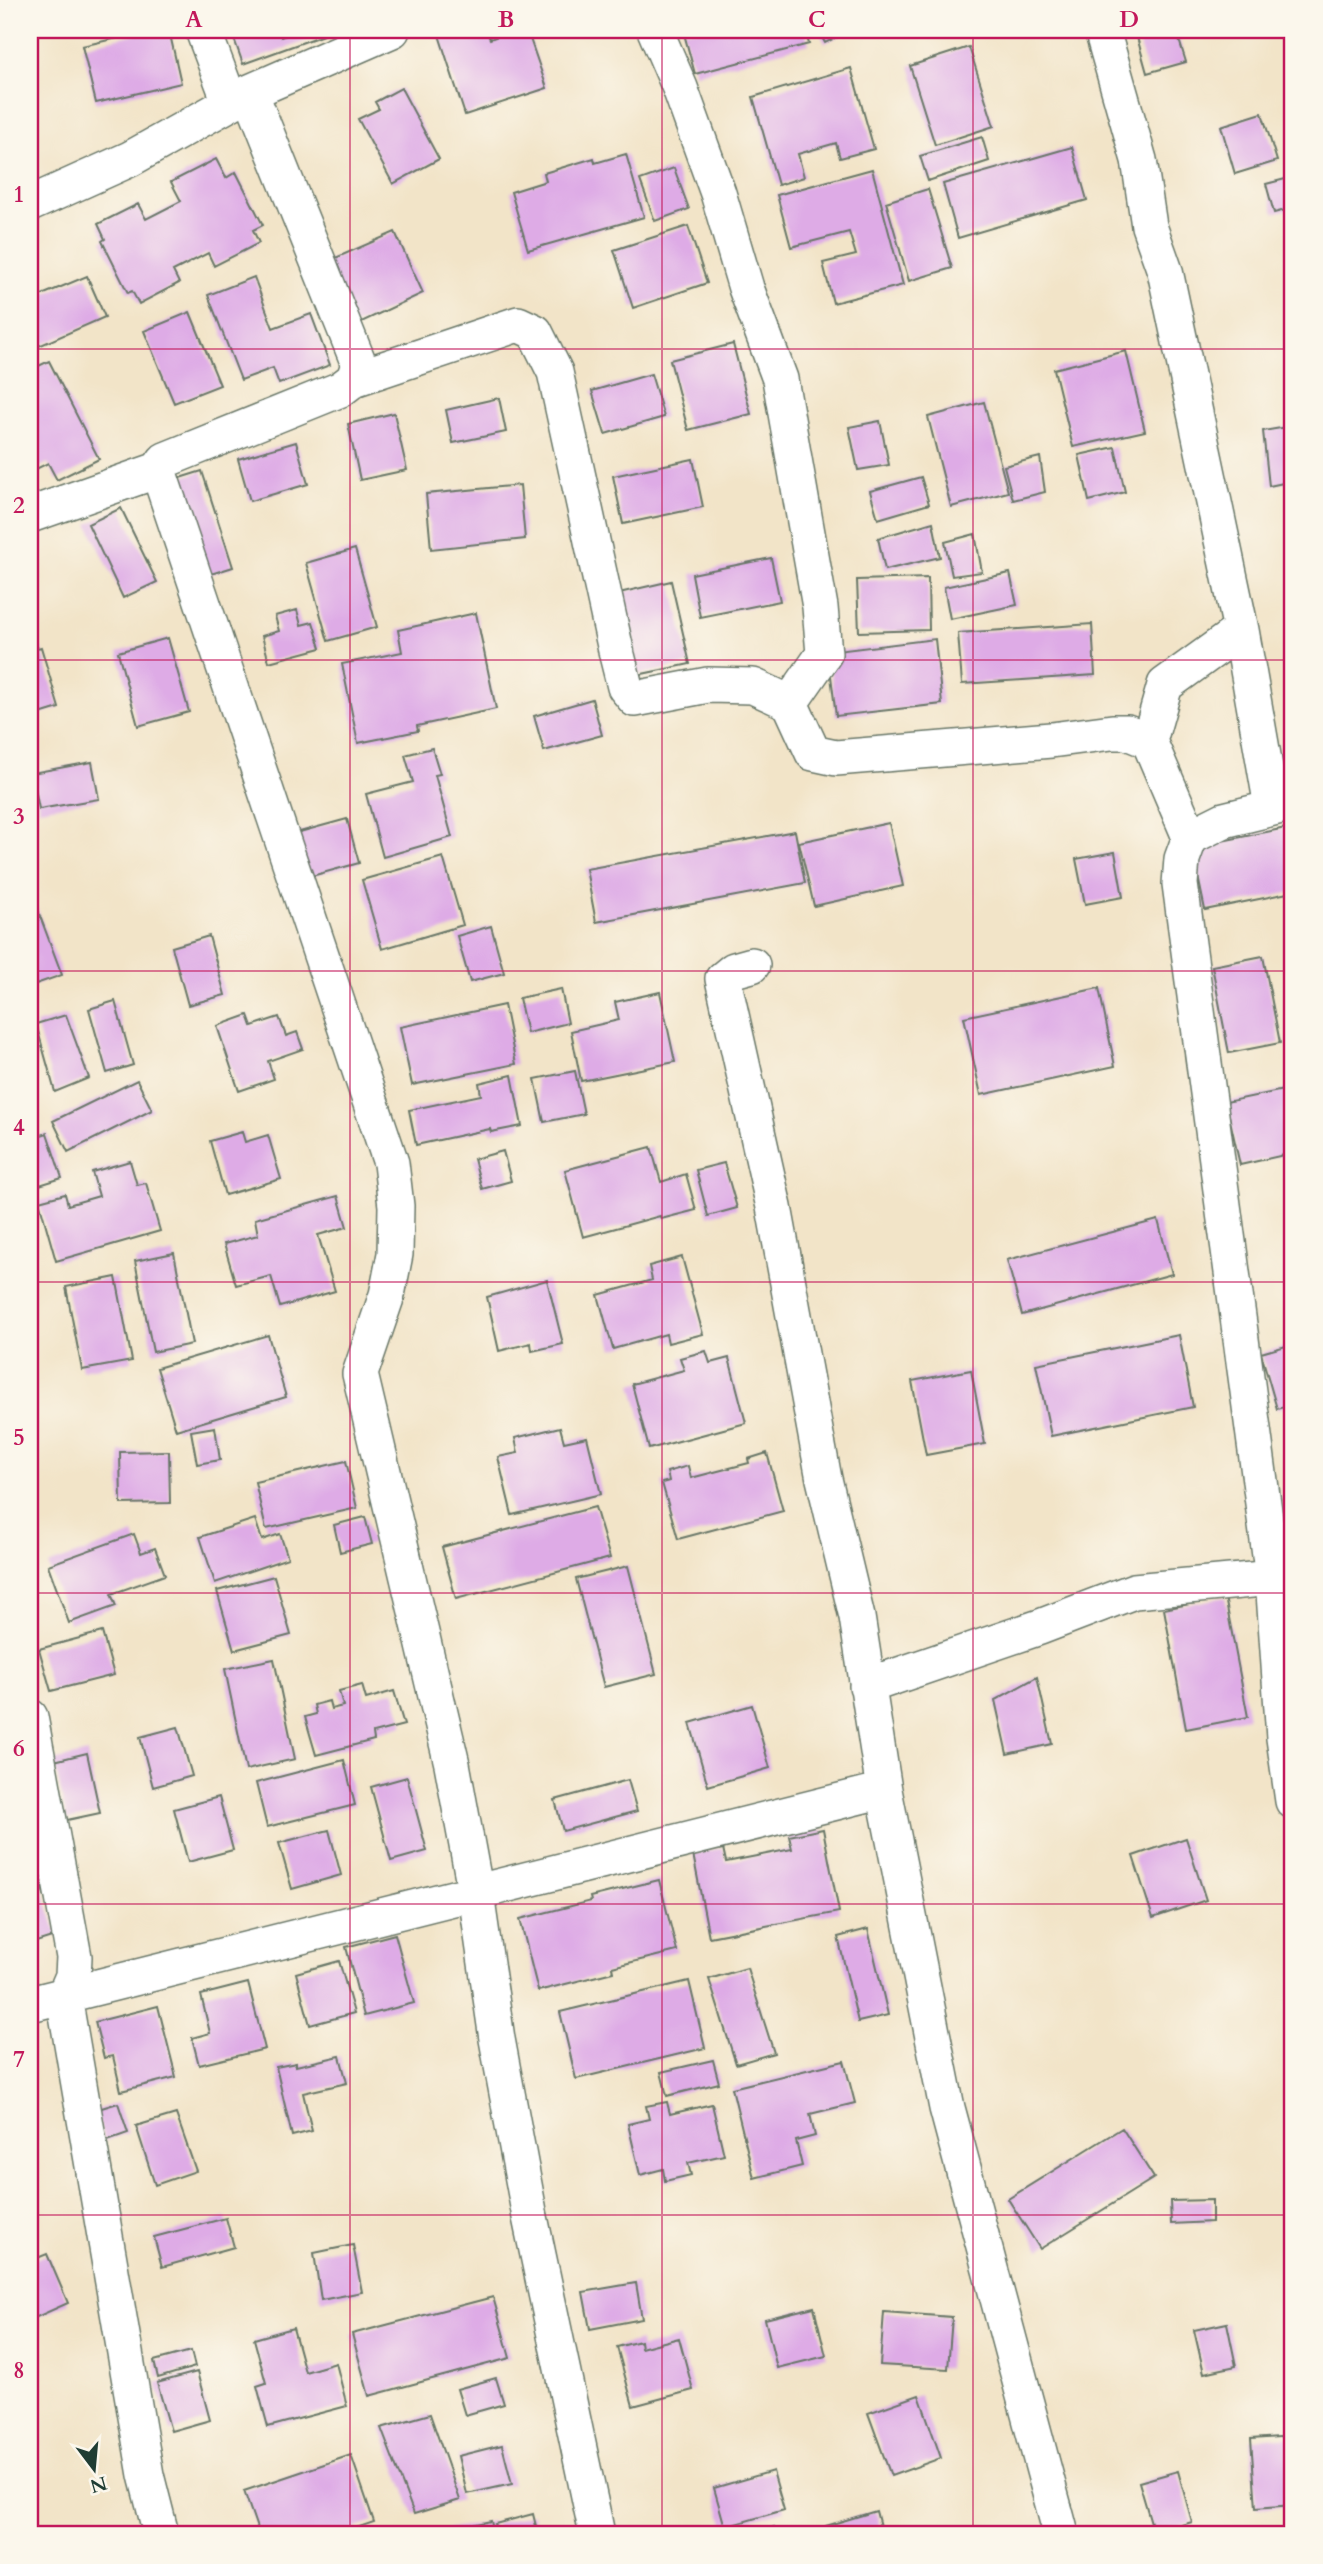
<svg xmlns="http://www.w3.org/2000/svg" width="1323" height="2564" font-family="Cardo,serif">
<rect width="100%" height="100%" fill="#fbf7ec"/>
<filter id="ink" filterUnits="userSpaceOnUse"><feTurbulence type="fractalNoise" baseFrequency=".0143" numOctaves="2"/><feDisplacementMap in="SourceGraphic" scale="14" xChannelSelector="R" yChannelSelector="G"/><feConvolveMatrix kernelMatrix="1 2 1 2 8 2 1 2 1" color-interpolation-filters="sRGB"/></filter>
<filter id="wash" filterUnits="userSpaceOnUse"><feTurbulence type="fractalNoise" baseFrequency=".00686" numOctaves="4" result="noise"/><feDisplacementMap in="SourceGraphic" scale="28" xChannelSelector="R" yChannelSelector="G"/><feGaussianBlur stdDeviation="1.57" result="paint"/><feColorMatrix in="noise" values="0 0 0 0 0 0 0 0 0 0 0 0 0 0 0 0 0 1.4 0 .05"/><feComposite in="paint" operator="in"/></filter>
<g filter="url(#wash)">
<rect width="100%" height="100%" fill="#f2e4c8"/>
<g id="blocks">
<path fill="#deabe6" d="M153,30H169L181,83L96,103L82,46Z
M231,30H279L281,37L299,30H337L243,64Z
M456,30H486L490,39L507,33L506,30H527L547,88L465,115L439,35Z
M683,30H805L809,44L695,74Z
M818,30H851L825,43Z
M1135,30H1176L1186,62L1147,73Z
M969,47L994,126L935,145L910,66Z
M851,68L874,149L840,158L836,143L798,154L804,177L778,185L753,97Z
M401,88L439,159L393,184L358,119L379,109L375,102Z
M1262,113L1277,161L1235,174L1221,126Z
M982,137L989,161L928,181L920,156Z
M1072,147L1087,200L958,238L943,184Z
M626,154L644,217L528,250L511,192L546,181L544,173L594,158L595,163Z
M216,159L226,178L236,172L263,225L253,230L259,243L214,266L208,253L173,271L179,283L139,304L132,291L128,293L102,241L105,239L98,224L138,204L146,219L181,201L171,182Z
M674,168L689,209L655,221L640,180Z
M872,169L903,285L833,303L823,263L856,255L849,232L791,247L777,195Z
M1293,177V208L1274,213L1266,184Z
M928,189L952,268L909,281L886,202Z
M688,226L707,283L633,308L614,250Z
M395,232L423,293L353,326L324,263Z
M87,276L105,317L32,349L30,343V300Z
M254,277L273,328L311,314L330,365L279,384L273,368L241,380L208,295Z
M190,312L220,385L174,403L144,331Z
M733,344L751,414L688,430L670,360Z
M1126,351L1145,431L1073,447L1054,369Z
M49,361L99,459L57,480L48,463L30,472V370Z
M651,374L664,417L605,434L592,391Z
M499,398L506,432L453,443L446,410Z
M984,402L1008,492L951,507L928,417Z
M394,413L407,470L360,480L348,424Z
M880,421L889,465L858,470L849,427Z
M1293,426V481L1269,486L1263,431Z
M296,442L308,484L250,501L238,459Z
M1115,447L1125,492L1089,501L1079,455Z
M1040,457L1045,492L1013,500L1004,466Z
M693,459L703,507L623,524L613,476Z
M202,471L233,567L198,578L167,482Z
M921,477L929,504L878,519L870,491Z
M520,485L525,539L431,549L426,494Z
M121,508L157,582L123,598L88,524Z
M933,522L940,557L885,570L878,538Z
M975,534L982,572L952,576L945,542Z
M355,549L377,627L328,641L306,563Z
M771,558L780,601L700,617L692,574Z
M1010,573L1017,605L950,619L944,587Z
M928,578L929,630L859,632L857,580Z
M671,581L690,664L637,675L619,593Z
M297,610L301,625L313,622L321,648L269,662L262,636L279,631L275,616Z
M476,613L496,709L417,726L418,731L358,743L342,664L402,652L398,630Z
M1092,624L1095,675L962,684L958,633Z
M168,638L189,712L138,726L118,652Z
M935,639L942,704L836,716L828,652Z
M41,647L59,708L30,717V650Z
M592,699L602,735L544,751L534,716Z
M432,748L440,774L435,775L452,837L383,857L366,794L413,782L405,755Z
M92,762L99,799L39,809L32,773Z
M347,819L359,863L308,877L296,833Z
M889,823L903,886L814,906L799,842Z
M1286,828L1293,864V892L1205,910L1192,847Z
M795,831L805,883L596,922L586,869Z
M1115,852L1123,897L1085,904L1076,859Z
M443,857L463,925L382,949L362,880Z
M37,908L62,975L30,986V911Z
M491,926L504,973L470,982L457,936Z
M209,936L225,995L188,1005L172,947Z
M1263,956L1280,1043L1229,1053L1212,966Z
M1099,988L1115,1066L981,1095L964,1017Z
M561,989L568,1023L527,1033L519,998Z
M660,992L675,1062L581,1081L571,1031L619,1020L615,1002Z
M115,1001L133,1065L107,1073L89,1009Z
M504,1005L516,1064L412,1085L400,1027Z
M66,1015L89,1078L55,1092L36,1024Z
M248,1015L252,1026L279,1017L286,1036L297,1032L303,1049L268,1061L274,1079L239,1091L217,1026Z
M575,1071L584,1114L544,1122L535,1079Z
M512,1075L522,1126L491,1132L490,1129L416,1145L409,1110L481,1095L479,1083Z
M137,1080L152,1110L68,1152L53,1121Z
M1293,1088V1153L1240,1165L1226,1102Z
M242,1132L245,1142L268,1135L281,1179L225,1195L210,1141Z
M47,1133L62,1178L30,1188V1139Z
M651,1147L661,1182L686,1174L696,1210L661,1219L660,1216L583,1237L565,1170Z
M503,1151L511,1181L482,1189L474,1159Z
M130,1161L137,1185L146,1183L160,1231L56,1261L39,1201L65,1194L68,1205L99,1196L92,1172Z
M724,1163L737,1208L708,1216L696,1170Z
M338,1196L347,1227L318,1235L335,1291L280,1307L271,1276L236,1285L224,1244L258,1235L255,1219Z
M1158,1220L1172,1274L1022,1315L1007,1260Z
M174,1253L192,1344L153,1352L135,1261Z
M682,1257L703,1334L668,1343L666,1334L613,1349L598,1295L652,1280L649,1266Z
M116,1277L132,1361L82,1370L66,1287Z
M547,1280L563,1344L532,1351L531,1343L499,1351L487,1297Z
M268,1335L286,1397L176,1430L157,1368Z
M1179,1335L1193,1407L1051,1436L1036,1364Z
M1293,1344V1404L1277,1409L1261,1353Z
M706,1351L710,1363L729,1358L746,1423L649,1449L632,1384L684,1370L680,1358Z
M971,1370L985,1444L926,1455L912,1381Z
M215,1427L220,1460L197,1464L191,1431Z
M560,1427L564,1442L587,1437L601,1494L512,1515L498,1457L518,1453L515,1438Z
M169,1451L170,1503L121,1504L120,1452Z
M767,1453L783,1511L678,1539L662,1483L669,1481L667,1472L688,1466L691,1478L749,1463L748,1459Z
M346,1461L357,1508L266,1529L255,1482Z
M595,1507L610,1558L456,1599L442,1547Z
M365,1517L372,1544L340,1552L334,1525Z
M255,1519L262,1540L280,1534L288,1558L215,1583L200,1537Z
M134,1534L141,1553L155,1548L165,1575L111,1594L116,1606L69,1623L48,1565Z
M628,1566L656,1674L604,1687L576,1579Z
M274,1576L291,1635L234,1650L217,1591Z
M1225,1597L1248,1717L1186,1729L1164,1609Z
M102,1632L114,1675L51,1691L39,1649Z
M274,1659L295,1759L246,1770L225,1669Z
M1037,1677L1052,1744L1007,1754L995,1700Z
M362,1685L366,1699L394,1691L404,1725L373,1733L374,1740L316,1755L305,1717L316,1714L314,1705L329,1701L331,1709L343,1706L339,1691Z
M752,1705L770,1768L708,1786L690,1723Z
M178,1727L192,1776L153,1787L140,1737Z
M87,1753L100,1813L67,1820L54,1761Z
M344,1760L355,1805L267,1827L256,1783Z
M407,1777L427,1851L391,1861L371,1787Z
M628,1780L637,1811L563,1831L555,1800Z
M219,1797L233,1850L188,1862L174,1809Z
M823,1829L839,1912L709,1937L693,1854L723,1848L726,1862L792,1849L789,1836Z
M329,1830L341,1875L292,1889L279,1843Z
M1186,1838L1206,1900L1153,1918L1133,1856Z
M38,1877L58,1935L30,1944V1880Z
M659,1880L677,1951L612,1967L613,1972L538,1991L520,1919L591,1901L590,1897Z
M868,1929L888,2015L858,2022L838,1937Z
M395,1934L414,2003L364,2016L346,1947Z
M339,1961L354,2013L310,2025L296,1973Z
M747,1968L774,2053L736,2064L709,1979Z
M689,1981L705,2048L576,2079L560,2012Z
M248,1983L265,2049L199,2065L192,2038L210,2033L201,1995Z
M158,2006L176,2077L121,2091L113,2056L104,2058L95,2022Z
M340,2056L347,2083L303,2093L312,2131L292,2136L276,2067L296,2063V2066Z
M713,2060L719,2083L667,2096L661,2072Z
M844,2061L855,2103L810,2114L815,2136L796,2141L802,2166L754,2178L732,2088Z
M667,2102L670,2114L712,2104L724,2155L688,2163L691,2175L665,2181L663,2169L640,2175L628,2124L649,2119L646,2106Z
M118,2103L128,2133L105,2141L95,2110Z
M176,2114L196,2171L155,2185L136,2126Z
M1122,2128L1154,2178L1040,2249L1008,2199Z
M1212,2200V2222L1171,2224L1170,2201Z
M226,2218L234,2247L162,2267L154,2237Z
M353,2245L362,2292L321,2300L314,2253Z
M47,2254L68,2303L30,2320V2261Z
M636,2283L642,2319L590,2329L583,2292Z
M493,2297L510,2358L369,2396L352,2334Z
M814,2307L826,2356L777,2368L765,2319Z
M884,2312L952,2317L948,2369L880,2365Z
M1227,2323L1236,2366L1204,2373L1194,2330Z
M293,2328L305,2372L336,2363L347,2406L268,2427L257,2386L266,2383L254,2339Z
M679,2338L693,2390L633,2406L617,2347L640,2341L641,2348Z
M191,2351L195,2367L158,2378L154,2361Z
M197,2372L210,2420L171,2431L157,2383Z
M496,2378L504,2404L465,2415L457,2389Z
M919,2395L941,2458L891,2476L868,2413Z
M430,2414L460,2500L414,2514L381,2428Z
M1293,2436V2505L1256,2508L1251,2439Z
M502,2445L512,2484L467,2494L458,2456Z
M351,2455L374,2522L339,2534H259L244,2491Z
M773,2471L784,2510L725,2527L714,2488Z
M1178,2471L1192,2522L1154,2533L1139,2482Z
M876,2511L882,2534H829L826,2526Z
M533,2514L538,2534H498L495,2524Z
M491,2521L494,2534H434V2533Z
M774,2527L777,2534H756Z"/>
</g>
</g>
<g filter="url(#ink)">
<use href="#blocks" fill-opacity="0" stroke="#697768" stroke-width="2"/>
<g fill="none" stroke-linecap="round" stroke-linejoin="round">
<defs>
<path id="minor" d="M203,30L230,102
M655,30L680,88L718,193L746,288L780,379L820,607L824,654L790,703
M1102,30L1139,160L1149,226L1165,271L1241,630L1165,685L1149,741
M250,92L359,364L354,379
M30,204L130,159L250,92L392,30
M30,515L158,470
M1241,630L1272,807
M1190,837L1224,820L1293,803
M752,965L734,970L723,979L774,1207L824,1479L857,1617L884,1790L947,2108L1061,2534
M867,1686L1040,1627L1134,1591L1273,1578
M30,1717L74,1957L73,1976L64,1997L146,2475L161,2534
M30,2004L884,1790
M597,2534L530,2217L497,2039L476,1894L452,1764L360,1374L387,1295L395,1254L396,1206L391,1163L158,470L165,460L341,389L354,379L518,324L535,332L555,372L617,655L625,687L635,699L708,685L753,686L790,703L813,753L836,758L1051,740L1112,732H1127L1149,741L1190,837L1182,859L1180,884L1273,1578L1284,1738L1293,1801"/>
</defs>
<use href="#minor" stroke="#697768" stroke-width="38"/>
<use href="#minor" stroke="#fff" stroke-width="35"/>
</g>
</g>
<path fill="none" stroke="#c2185b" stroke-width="2" stroke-opacity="0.55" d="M350,30V2534M662,30V2534M973,30V2534M30,349H1293M30,660H1293M30,971H1293M30,1282H1293M30,1593H1293M30,1904H1293M30,2215H1293"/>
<rect width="1323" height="2564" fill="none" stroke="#fbf7ec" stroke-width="77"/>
<g transform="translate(94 2469) rotate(164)" stroke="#fbf7ec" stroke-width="5" paint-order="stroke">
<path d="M0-5L12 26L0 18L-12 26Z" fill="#1f3d34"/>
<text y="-10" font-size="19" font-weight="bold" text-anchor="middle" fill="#1f3d34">N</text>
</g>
<rect x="38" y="38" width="1246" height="2488" fill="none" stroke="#c2185b" stroke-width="2.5"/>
<g font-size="23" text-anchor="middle" font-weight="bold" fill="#c2185b">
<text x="194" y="27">A</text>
<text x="506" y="27">B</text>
<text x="817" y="27">C</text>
<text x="1129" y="27">D</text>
<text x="19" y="202">1</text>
<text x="19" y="513">2</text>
<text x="19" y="824">3</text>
<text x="19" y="1135">4</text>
<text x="19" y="1445">5</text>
<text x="19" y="1756">6</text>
<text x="19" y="2067">7</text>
<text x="19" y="2378">8</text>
</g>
</svg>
